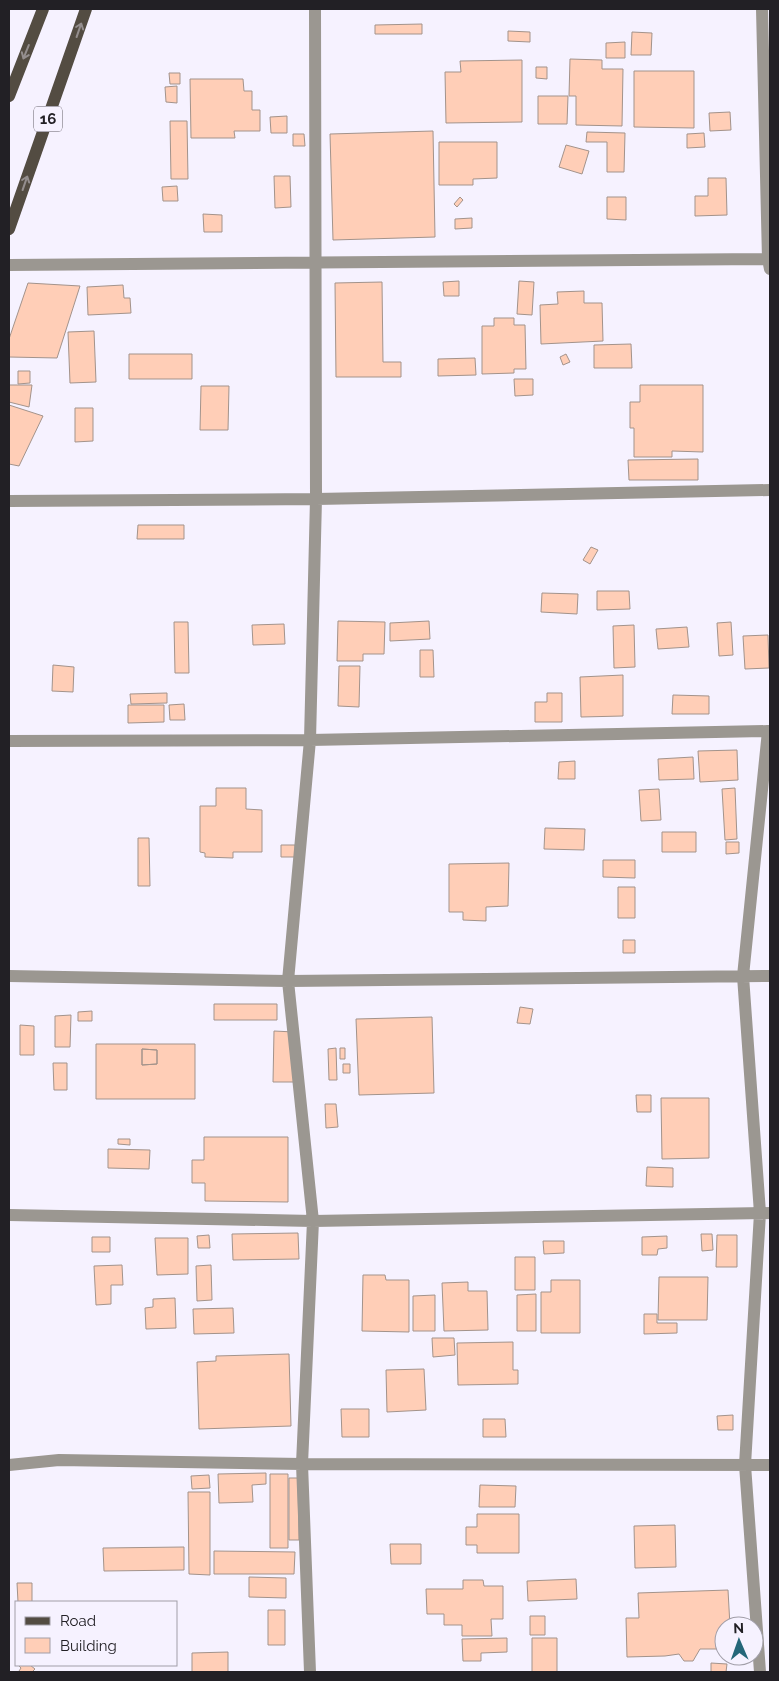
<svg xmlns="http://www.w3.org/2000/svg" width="779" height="1681" font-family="Raleway,sans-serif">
<rect width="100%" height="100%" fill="#f6f2ff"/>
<path fill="#ffceb7" stroke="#a3938b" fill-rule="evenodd" d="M422,24V34H375V25Z
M508,31L530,32V42L508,41Z
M632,32L652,33L651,55H631Z
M625,42V58H606V43Z
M570,59L602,60V69H623L622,126L576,125V96H569Z
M522,60V122L446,123L445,72H461L460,61Z
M536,67H547V79L536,78Z
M634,71H694V128L634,127Z
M169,73H180V84H170Z
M190,79H243L244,91H252V110H260V131H234L235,138H191Z
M177,86V103L166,102L165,87Z
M538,96H568L567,124H538Z
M730,112L731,130L710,131L709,113Z
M287,116V133H271L270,117Z
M170,121H187L188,179H171Z
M433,131L435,237L333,240L330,134Z
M587,132L625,133L624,172H607V142H586Z
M704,133L705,147L687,148V134Z
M293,134H304L305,146H293Z
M439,142H497V178L473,179V185H439Z
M566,145L589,151L582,174L559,167Z
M274,176H290L291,207L275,208Z
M708,178H726L727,215L695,216V196H708Z
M177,186L178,201H163L162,187Z
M460,197L463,200L457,207L454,204Z
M607,197H626V220L607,219Z
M203,214L222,215V232H204Z
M472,218V228L455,229V219Z
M459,281V296H444L443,282Z
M519,281L534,282L532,315L517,314Z
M382,282L383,362H401V377H336L335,283Z
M28,283L80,286L57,358L9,357V339Z
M123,285L124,298H130L131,313L88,315L87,287Z
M584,291V303H602L603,341L541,344L540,305L558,304L557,292Z
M494,318H514V325H525L526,369H514V373L482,374V326H494Z
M94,331L96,382L70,383L68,332Z
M631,344L632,368H594V345Z
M129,354H192V379H129Z
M566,354L570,362L563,365L560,357Z
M475,358L476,375L438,376V359Z
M18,371H30V383L18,384Z
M514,379H533V395L515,396Z
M9,385H32L29,407L9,402Z
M640,385H703V452L672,451V457H634V428H630V402H640Z
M201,386H229L228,430H200Z
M9,405L43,416L19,466L9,464Z
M75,408H93V441L75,442Z
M698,459V480H629L628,460Z
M138,525H184V539H137Z
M591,547L598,550L590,564L583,560Z
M597,591H629L630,609L597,610Z
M542,593L578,594L577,614L541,612Z
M338,621L385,622L384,654H363V661H337Z
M429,621L430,639L390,641V623Z
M174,622H188L189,673H175Z
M731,622L733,655L719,656L717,623Z
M284,624L285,644L253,645L252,625Z
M634,625L635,667L614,668L613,626Z
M687,627L689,647L658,649L656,629Z
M768,635L769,668L745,669L743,636Z
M420,650H433L434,677H420Z
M53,665L74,667L73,692L52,691Z
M339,666H360L359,707L338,706Z
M623,675V716L581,717L580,677Z
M167,693V703L131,704L130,694Z
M547,693H562V722H535V702H547Z
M673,695L709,696V714H672Z
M184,704L185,720H170L169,705Z
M128,705H164V722L128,723Z
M737,750L738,780L700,782L698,751Z
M693,757L694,779L659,780L658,759Z
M575,761V779H558L559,762Z
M216,788H246V809L262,810V852H233V858L205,857V853L200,852V806H216Z
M735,788L737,839L725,840L722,789Z
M659,789L661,820L641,821L639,790Z
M545,828L585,829L584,850L544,849Z
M662,832H696V852H662Z
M138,838H149L150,886H138Z
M726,842H739V853L726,854Z
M281,845H295L296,857H281Z
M603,860H635V878L603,877Z
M509,863L508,906L486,907V921L463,920V912H449V864Z
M618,887H635V918H618Z
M623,940H635V953H623Z
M214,1004H277V1020H214Z
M520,1007L533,1009L530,1024L517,1023Z
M92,1011V1021H78V1012Z
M71,1015L70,1047H55V1016Z
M432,1017L434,1093L359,1095L356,1019Z
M20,1025L34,1026V1055H20Z
M274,1031L294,1032V1082H273Z
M96,1044H195V1099H96ZM142,1049L157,1050V1064L142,1065Z
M336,1048L337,1080H329L328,1049Z
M340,1048H345V1059H340Z
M142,1049L157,1050V1064L142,1065Z
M53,1063H67V1090H54Z
M343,1064H350V1073H343Z
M636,1095H651V1112H637Z
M661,1098H709V1158L662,1159Z
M325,1104H336L338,1127L326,1128Z
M204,1137H288V1202L205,1201V1183H192V1160H204Z
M118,1139H130V1145L118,1144Z
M108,1149L150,1150L149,1169L108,1168Z
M647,1167L673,1168V1187L646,1186Z
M298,1233L299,1259L233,1260L232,1234Z
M701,1234H712L713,1250L702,1251Z
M209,1235L210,1248H198L197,1236Z
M717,1235H737V1267H716Z
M667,1236V1248L658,1249L657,1255H642V1237Z
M92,1237H110V1252H92Z
M155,1238H188V1274L157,1275Z
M543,1241H564V1253L544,1254Z
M515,1257H535V1290H515Z
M122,1265L123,1285H111V1304L96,1305L94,1266Z
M211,1265L212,1300L197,1301L196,1266Z
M363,1275H385L386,1280H409V1332L362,1331Z
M659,1277H708L707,1320H658Z
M551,1280H580V1333H541V1292H551Z
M468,1282V1291H487L488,1330L444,1331L442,1283Z
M536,1294V1331H517V1295Z
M435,1295V1331H413V1296Z
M175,1298L176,1328L146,1329L145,1308L153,1307V1299Z
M233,1308L234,1333L194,1334L193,1309Z
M644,1314H657V1323H677V1333L644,1334Z
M432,1338H454L455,1355L433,1357Z
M513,1342V1370H518V1384L458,1385L457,1343Z
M289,1354L291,1426L199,1429L197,1362L216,1361V1356Z
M424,1369L426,1410L387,1412L386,1370Z
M341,1409H369V1437H342Z
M733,1415V1430H718L717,1416Z
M483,1419H505L506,1437H483Z
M266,1473V1484L252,1485L253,1502L219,1503L218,1474Z
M270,1474H288V1548H270Z
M209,1475L210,1488L192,1489L191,1476Z
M289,1478H298L299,1540H289Z
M480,1485L516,1486L515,1507H479Z
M188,1492H210V1575L189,1574Z
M477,1514H519V1553H477V1545H466V1527H477Z
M675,1525L676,1567L635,1568L634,1526Z
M390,1544H421V1564H391Z
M184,1547V1570L104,1571L103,1548Z
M214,1551L295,1552L294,1574H214Z
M249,1577L286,1578V1598L249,1597Z
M576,1579L577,1599L528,1601L527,1581Z
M463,1580H483L484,1586H503V1619H491L492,1636H462V1625H444V1614H427L426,1589H463Z
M17,1583H32V1602H18Z
M728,1590L730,1626H724V1649H700L693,1661H684L679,1654L665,1656L627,1657L626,1618H639L638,1593Z
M268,1610H285V1645H268Z
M530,1616H545V1635H530Z
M507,1638V1652L481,1653V1661H463L462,1639Z
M532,1638H557V1672H532Z
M228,1652V1672H192V1653Z
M711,1663L727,1664L726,1672H711Z
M18,1665H30L35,1669L32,1672H21L19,1671L21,1668Z"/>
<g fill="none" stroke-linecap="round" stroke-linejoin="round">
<path stroke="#9b9791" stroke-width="12" d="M762,9L768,259L770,269
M9,265L770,259
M9,501L316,499L770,490
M9,741L310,740L770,731
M9,976L288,981L770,976
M9,1215L313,1221L770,1213
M9,1465L59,1460L302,1464L770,1465
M310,1672L302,1464L313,1221L288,981L310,740L316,499L315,9
M760,1672L745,1465L760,1213L743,976L768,731"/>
<path stroke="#534c42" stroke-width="12" d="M9,96L43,9
M9,229L86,9"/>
</g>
<defs><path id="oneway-shaft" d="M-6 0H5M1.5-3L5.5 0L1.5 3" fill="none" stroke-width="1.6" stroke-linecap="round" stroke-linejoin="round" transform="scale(1.25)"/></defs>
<g stroke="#948e8e">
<use href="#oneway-shaft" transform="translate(79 30) rotate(-71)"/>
<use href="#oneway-shaft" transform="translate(26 52) rotate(112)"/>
<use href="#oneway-shaft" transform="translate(25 183) rotate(-71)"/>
</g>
<g text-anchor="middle" stroke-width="4.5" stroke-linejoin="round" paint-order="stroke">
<rect fill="#f6f2ff" stroke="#625f66" stroke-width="1" x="34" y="106.5" width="28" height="25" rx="4"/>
<g font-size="15" font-weight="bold" fill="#222025">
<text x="48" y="124">16</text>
</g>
</g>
<rect width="779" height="1681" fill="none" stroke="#222025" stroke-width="20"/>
<rect x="15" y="1601" width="162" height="65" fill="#f6f2ff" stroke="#a19ea8"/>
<rect x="25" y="1617" width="25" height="8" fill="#534c42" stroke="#a19ea8"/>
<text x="60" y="1626" font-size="15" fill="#222025">Road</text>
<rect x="25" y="1638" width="25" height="15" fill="#ffceb7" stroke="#a19ea8"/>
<text x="60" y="1651" font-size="15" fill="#222025">Building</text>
<g transform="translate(739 1641) rotate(358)"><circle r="24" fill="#f6f2ff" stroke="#a19ea8"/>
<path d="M0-4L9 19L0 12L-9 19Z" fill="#246779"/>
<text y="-8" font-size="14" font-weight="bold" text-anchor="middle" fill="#222025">N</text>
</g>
</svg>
